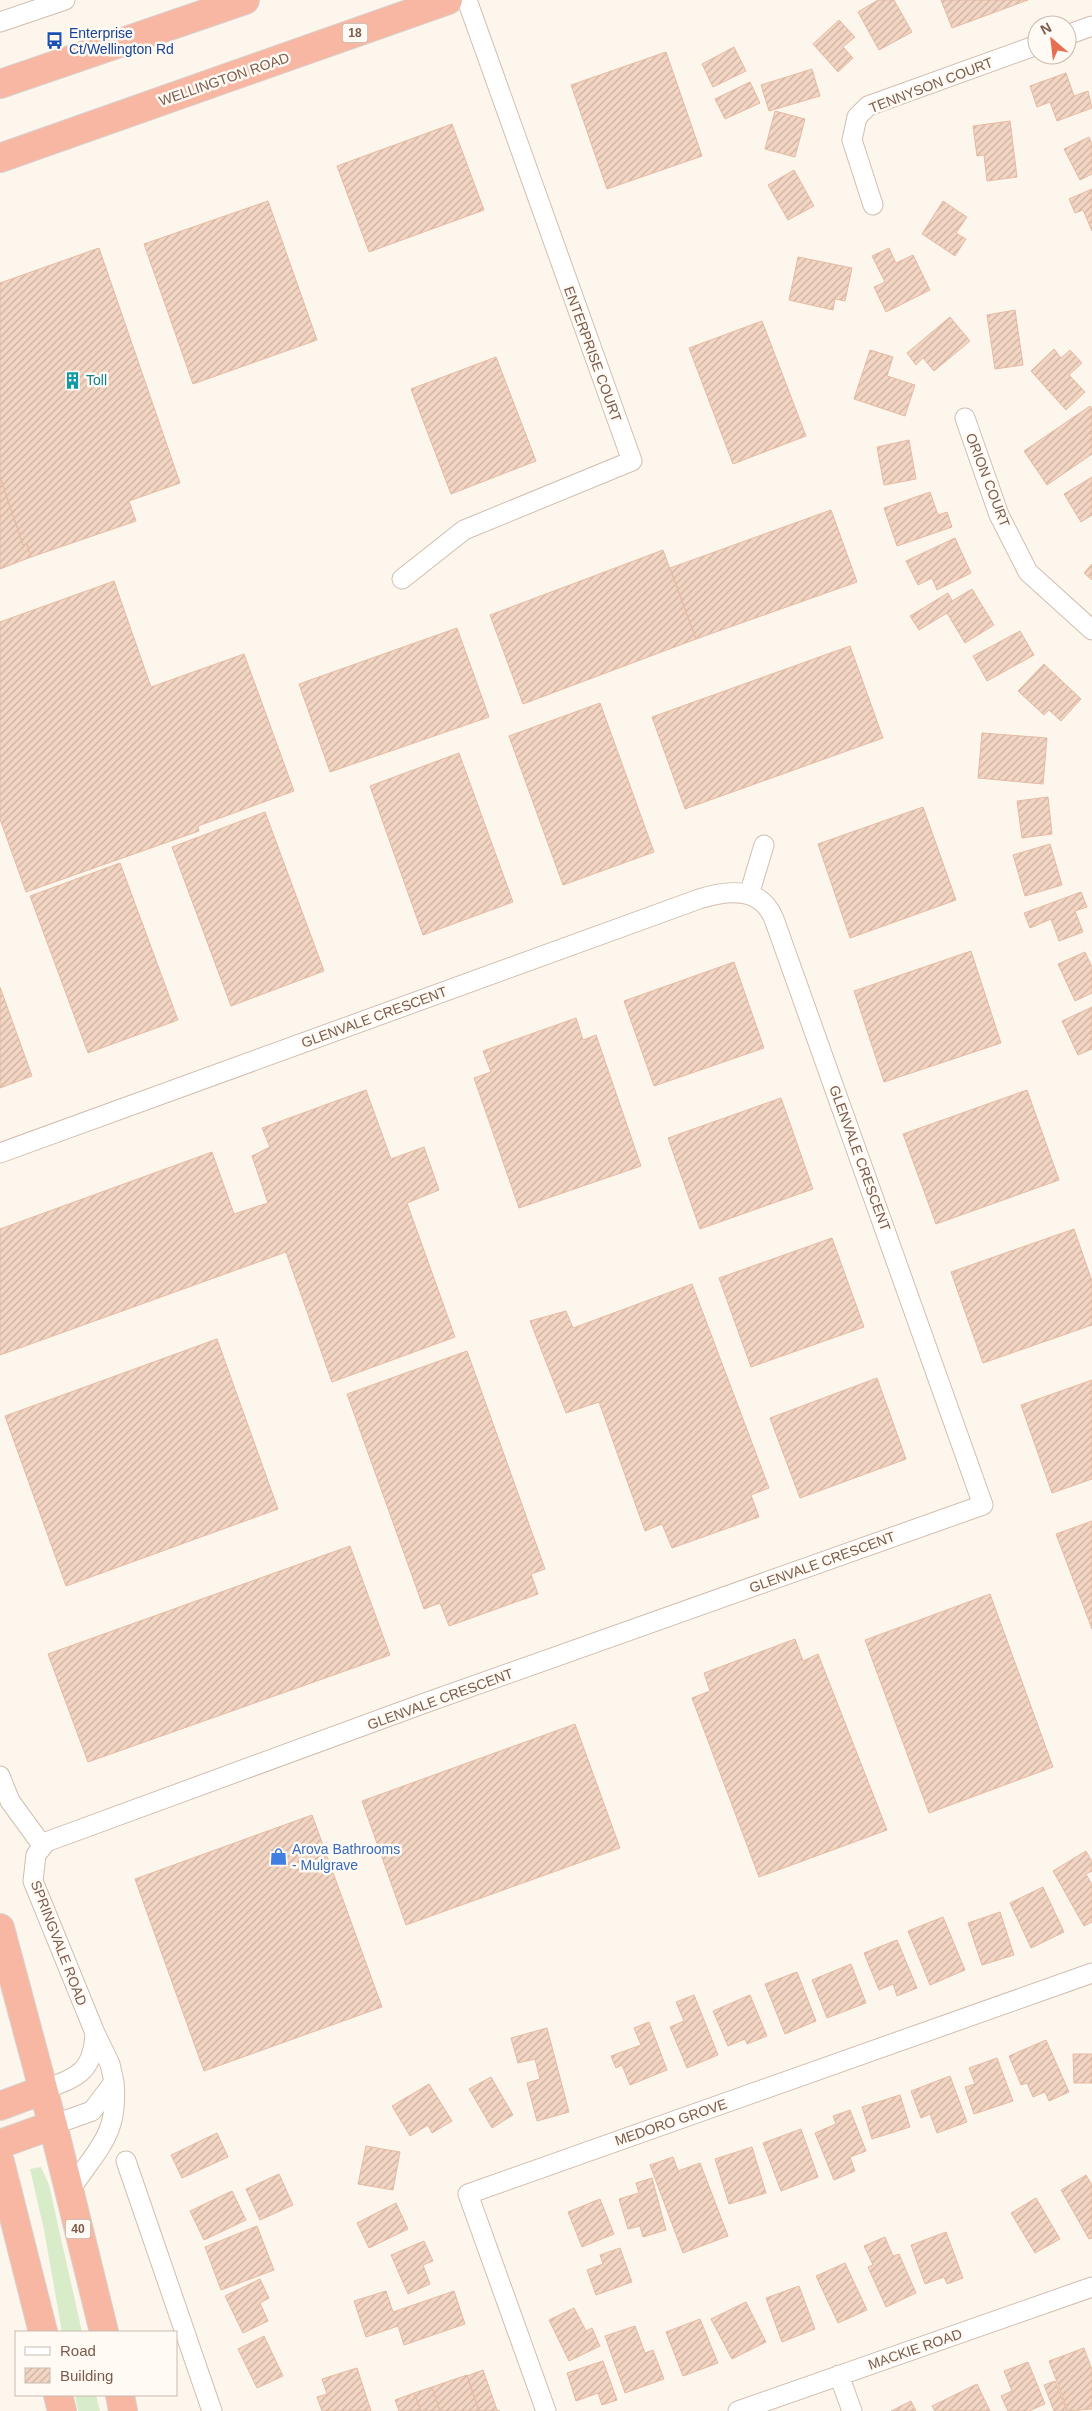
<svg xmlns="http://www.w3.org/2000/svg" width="1092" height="2411" font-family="Helvetica,sans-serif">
<defs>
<pattern id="building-hatch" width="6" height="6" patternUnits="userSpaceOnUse" patternTransform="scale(1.25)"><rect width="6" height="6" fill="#f3d5c3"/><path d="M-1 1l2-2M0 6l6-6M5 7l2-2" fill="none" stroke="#cab0a1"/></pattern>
</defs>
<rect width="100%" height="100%" fill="#fdf6ec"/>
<path fill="#d8ecc9" d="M41,2167L49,2185L82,2332H62L44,2230L30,2169Z
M75,2395H96L100,2411H78Z"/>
<path fill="url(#building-hatch)" stroke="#e6bba3" d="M878,0H894L912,32L879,50L858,12Z
M941,0H1028L952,28Z
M839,20L855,37L843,47L853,58L838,72L813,44Z
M734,47L746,71L713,87L702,64Z
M666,52L702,156L607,189L571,85Z
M812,69L820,96L769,111L761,85Z
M1066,73L1074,96L1088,91L1092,108L1057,121L1050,102L1037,107L1030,86Z
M750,82L760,103L725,119L715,99Z
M775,111L805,119L795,157L765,149Z
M1010,121L1017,177L987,181L984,155L977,156L973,126Z
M452,124L484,210L369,252L337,166Z
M1089,137L1092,144V174L1080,180L1064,149Z
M794,170L814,206L788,220L768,185Z
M1092,189V231L1083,210L1075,213L1069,199Z
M268,201L317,340L193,384L144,244Z
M943,201L967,217L956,233L966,239L955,256L922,234Z
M99,248L180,483L129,501L136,521L31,557L27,544L23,545L0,477V283Z
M889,248L896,263L913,255L930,290L886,312L874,287L885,282L872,256Z
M798,257L852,268L845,301L835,299L833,310L789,300Z
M1015,310L1023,365L995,369L987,315Z
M950,317L970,341L934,371L923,358L916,365L907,353Z
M762,321L806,436L733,464L689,348Z
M1054,349L1061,358L1070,350L1082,363L1069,375L1085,392L1066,410L1031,371Z
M870,350L893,357L887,376L915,385L905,416L854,399Z
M496,357L536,461L451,494L411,389Z
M1090,406L1092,409V454L1047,485L1024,451Z
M909,440L916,479L884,485L877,447Z
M0,477L23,545L27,544L31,557L0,569Z
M1092,477V515L1081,522L1064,494Z
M930,492L938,515L947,512L952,527L897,546L884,508Z
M831,510L857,582L696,639L670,568Z
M955,538L971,573L937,590L932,578L918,585L906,561Z
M663,550L696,639L523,704L490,615Z
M1092,564V580L1084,573Z
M114,581L151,687L244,654L294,791L198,826L199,831L26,892L0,819V622Z
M972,589L994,625L965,643L947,613L919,630L910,616L948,593L952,601Z
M457,628L489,717L330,772L299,684Z
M1020,631L1034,655L987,681L973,656Z
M850,646L883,738L685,809L652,717Z
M1044,664L1081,699L1061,721L1049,710L1044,715L1018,691Z
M600,703L654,852L563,885L509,736Z
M982,733L1047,738L1043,784L978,778Z
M459,753L513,902L423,935L370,786Z
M1048,797L1052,834L1022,838L1017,801Z
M923,807L956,900L850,938L818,844Z
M265,812L324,971L231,1006L172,847Z
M1050,844L1062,885L1025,896L1013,855Z
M120,863L178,1020L88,1053L30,896Z
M1081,892L1087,907L1075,911L1083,932L1059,941L1051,919L1030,928L1024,913Z
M971,951L1001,1043L884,1082L854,991Z
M1085,952L1092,967V993L1075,1001L1058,964Z
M734,962L764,1048L654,1086L624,1001Z
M0,987L32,1076L0,1088Z
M1092,1007V1049L1078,1055L1062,1021Z
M576,1018L583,1040L596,1035L641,1166L519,1208L474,1078L491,1072L483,1051Z
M366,1090L391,1159L424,1147L439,1190L407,1203L455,1337L332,1382L286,1252L0,1355V1229L212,1152L234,1214L268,1203L252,1156L270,1147L262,1128Z
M1027,1090L1059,1180L936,1224L903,1134Z
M781,1098L813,1189L700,1229L668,1138Z
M1074,1229L1092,1281V1325L983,1363L951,1272Z
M832,1238L864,1327L751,1367L719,1278Z
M692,1284L769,1488L751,1495L759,1517L672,1548L662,1524L645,1531L599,1402L566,1413L530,1321L566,1311L573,1328Z
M217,1339L278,1509L66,1586L5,1416Z
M467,1351L545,1569L531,1574L538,1594L449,1626L440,1603L424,1609L347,1394Z
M877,1378L906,1459L800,1498L770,1418Z
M1092,1380V1479L1052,1493L1021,1405Z
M1092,1521V1629L1056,1534Z
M350,1546L390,1655L88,1762L48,1654Z
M990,1594L1053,1767L929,1813L865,1640Z
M795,1639L803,1661L818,1654L887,1830L759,1877L692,1698L710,1691L704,1673Z
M575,1724L620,1848L406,1925L362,1801Z
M312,1815L382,2007L204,2071L135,1879Z
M1086,1851L1092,1862V1871L1086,1874L1092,1885V1922L1084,1926L1053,1871Z
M1043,1887L1064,1932L1031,1948L1010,1903Z
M1000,1912L1014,1955L982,1965L968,1923Z
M943,1917L965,1970L930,1985L908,1931Z
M897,1940L917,1988L897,1996L893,1984L879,1990L864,1953Z
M851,1964L866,2003L827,2018L812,1980Z
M797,1972L816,2021L785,2034L765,1984Z
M694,1995L718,2055L687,2068L670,2027L684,2021L676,2002Z
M750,1995L767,2036L747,2044L745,2039L728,2046L713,2011Z
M649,2022L667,2070L630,2085L622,2065L616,2068L611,2056L641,2045L634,2028Z
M547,2028L569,2112L537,2121L527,2083L540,2079L535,2059L518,2063L511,2038Z
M1046,2040L1069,2092L1049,2101L1045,2092L1033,2097L1027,2083L1021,2085L1009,2056Z
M1073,2054H1092V2083H1074Z
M997,2058L1013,2101L974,2114L965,2087L975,2084L969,2068Z
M950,2076L967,2122L937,2133L930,2114L921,2118L911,2091Z
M491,2077L513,2115L492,2128L469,2089Z
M429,2084L452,2121L432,2133L428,2125L410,2136L392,2106Z
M900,2095L910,2127L872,2139L862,2107Z
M850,2110L866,2151L850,2157L855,2171L834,2180L815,2133L836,2124L833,2116Z
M801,2129L818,2177L781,2191L763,2143Z
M217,2133L228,2157L182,2178L171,2155Z
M366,2146L400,2152L393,2190L358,2184Z
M752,2147L766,2193L729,2204L715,2159Z
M673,2157L678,2171L700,2163L728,2236L683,2253L650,2165Z
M279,2174L293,2205L260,2220L246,2189Z
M1086,2175L1092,2185V2238L1089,2239L1061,2190Z
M652,2178L666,2230L643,2237L640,2226L628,2229L619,2199L639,2193L636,2183Z
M232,2191L246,2220L204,2240L190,2211Z
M1036,2198L1060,2239L1035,2253L1011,2213Z
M600,2199L614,2234L582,2247L568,2212Z
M396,2203L408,2229L369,2248L357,2223Z
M257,2226L274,2270L221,2290L205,2247Z
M946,2232L963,2278L947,2284L944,2277L925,2284L911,2245Z
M885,2237L893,2256L899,2254L916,2293L886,2307L868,2267L873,2265L864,2246Z
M424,2241L433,2261L423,2265L430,2284L408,2294L391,2255Z
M620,2248L632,2282L596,2295L587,2270L603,2264L600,2255Z
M845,2263L867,2310L838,2323L816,2276Z
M260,2279L269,2298L260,2303L268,2321L243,2333L225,2296Z
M799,2286L815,2329L782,2342L766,2298Z
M386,2291L393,2312L454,2291L465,2324L404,2345L398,2326L366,2337L354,2301Z
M746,2302L766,2342L732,2359L711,2319Z
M574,2308L586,2331L592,2328L600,2346L569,2361L549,2320Z
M700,2319L718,2363L683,2376L666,2332Z
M635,2326L645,2353L653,2350L664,2379L625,2393L605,2336Z
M264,2336L283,2376L257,2388L238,2349Z
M1084,2348L1092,2370V2409L1068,2411L1049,2361Z
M603,2361L617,2400L602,2405L598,2393L576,2401L567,2373Z
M1028,2362L1045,2404L1029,2411H1008L1001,2396L1012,2391L1004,2371Z
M357,2368L371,2411H322L317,2397L327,2394L322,2379Z
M483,2370L497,2410L500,2411H479L467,2376Z
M467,2375L479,2411H440L432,2387Z
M1055,2381L1067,2411H1054L1044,2385Z
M977,2384L990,2411H935L932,2406Z
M432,2387L440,2411H421L414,2393Z
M414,2393L421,2411H399L395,2400Z
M911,2401L916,2411H891Z"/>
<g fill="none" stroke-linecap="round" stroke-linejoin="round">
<defs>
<path id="street" d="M0,22L65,0
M1067,35L1092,26
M873,205L852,140L857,117L868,106L1037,45
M965,418L999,515L1028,572L1092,630
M402,579L464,530L632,461L467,0
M749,895L764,845
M0,1153L699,899C727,890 761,886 774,919L983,1505L425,1703L46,1842L36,1855L33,1881L95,2033L110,2064L114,2082L92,2111L53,2125
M0,1776L10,1801L42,1845
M43,2090C77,2077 93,2073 95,2033
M126,2161L212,2411
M69,2192C96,2149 119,2137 114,2082
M839,2375L852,2411
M546,2411L468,2194L1092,1973
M738,2411L1092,2287"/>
<path id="highway" d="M0,84L245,0
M0,158L448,0
M0,1928L56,2137L104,2332
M0,2106L43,2090
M0,2144L53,2125
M0,2162L43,2332
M58,2395L62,2411
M120,2395L123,2411"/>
</defs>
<use href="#street" stroke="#d1beb0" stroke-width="21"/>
<use href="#highway" stroke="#dad1cd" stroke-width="30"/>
<use href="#street" stroke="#fff" stroke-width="19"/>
<use href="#highway" stroke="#f7b7a3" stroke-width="28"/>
</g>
<defs>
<symbol id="bus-bare" viewBox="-9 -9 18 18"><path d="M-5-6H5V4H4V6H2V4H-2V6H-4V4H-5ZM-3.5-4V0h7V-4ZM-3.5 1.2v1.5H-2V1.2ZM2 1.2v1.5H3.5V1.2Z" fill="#1a4fb4" stroke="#fffaf3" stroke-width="2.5" paint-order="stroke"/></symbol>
<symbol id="building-bare" viewBox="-9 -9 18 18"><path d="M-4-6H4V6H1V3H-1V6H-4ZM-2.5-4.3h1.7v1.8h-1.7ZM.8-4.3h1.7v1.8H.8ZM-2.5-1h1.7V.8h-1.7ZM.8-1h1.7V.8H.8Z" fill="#0f9aa8" stroke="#fffaf3" stroke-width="2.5" paint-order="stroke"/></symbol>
<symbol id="shop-bare" viewBox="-9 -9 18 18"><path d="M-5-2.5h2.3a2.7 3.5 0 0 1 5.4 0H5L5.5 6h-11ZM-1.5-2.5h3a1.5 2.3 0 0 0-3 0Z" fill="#3f7fe0" stroke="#fffaf3" stroke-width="2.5" paint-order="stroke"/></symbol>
</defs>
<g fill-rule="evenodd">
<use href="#bus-bare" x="42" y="28" width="25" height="25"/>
<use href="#building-bare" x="60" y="368" width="25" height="25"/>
<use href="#shop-bare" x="266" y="1844" width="25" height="25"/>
</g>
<g text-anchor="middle" stroke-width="5" stroke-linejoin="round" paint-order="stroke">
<g fill="#fffaf3" stroke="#a28b7f" stroke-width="1">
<rect x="342.5" y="23.5" width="25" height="19" rx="4"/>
<rect x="65.5" y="2219.5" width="25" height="19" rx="4"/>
</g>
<g font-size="12" font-weight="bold" fill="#7a5c4d">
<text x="355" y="37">18</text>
<text x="78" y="2233">40</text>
</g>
<g font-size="14" fill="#164399" stroke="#fffaf3" text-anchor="start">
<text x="69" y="38">Enterprise<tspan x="69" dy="16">Ct/Wellington Rd</tspan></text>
</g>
<g font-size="14" fill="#7a5c4d" stroke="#fffaf3">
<text transform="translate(224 79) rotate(-19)" y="5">WELLINGTON ROAD</text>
<text transform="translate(931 85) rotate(-21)" y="5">TENNYSON COURT</text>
<text transform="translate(593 354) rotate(70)" y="5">ENTERPRISE COURT</text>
<text transform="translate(988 480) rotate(69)" y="5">ORION COURT</text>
<text transform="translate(374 1017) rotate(-20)" y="5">GLENVALE CRESCENT</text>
<text transform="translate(860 1158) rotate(70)" y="5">GLENVALE CRESCENT</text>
<text transform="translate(822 1562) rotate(-20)" y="5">GLENVALE CRESCENT</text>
<text transform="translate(440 1699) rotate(-20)" y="5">GLENVALE CRESCENT</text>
<text transform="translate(59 1943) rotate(69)" y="5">SPRINGVALE ROAD</text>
<text transform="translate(671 2122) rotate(-19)" y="5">MEDORO GROVE</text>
<text transform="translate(915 2349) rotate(-19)" y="5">MACKIE ROAD</text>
</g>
<g font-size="14" fill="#0d838f" stroke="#fffaf3" text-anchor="start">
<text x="86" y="385">Toll</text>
</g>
<g font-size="14" fill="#366cbe" stroke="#fffaf3" text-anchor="start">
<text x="292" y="1854">Arova Bathrooms<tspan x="292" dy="16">- Mulgrave</tspan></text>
</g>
</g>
<rect x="15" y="2331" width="162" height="65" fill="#fffaf3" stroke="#cabbb1"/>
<rect x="25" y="2347" width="25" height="8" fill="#ffffff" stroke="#cabbb1"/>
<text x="60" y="2356" font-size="15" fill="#7a5c4d">Road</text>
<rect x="25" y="2368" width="25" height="15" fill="url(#building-hatch)" stroke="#cabbb1"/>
<text x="60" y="2381" font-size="15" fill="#7a5c4d">Building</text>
<g transform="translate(1052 40) rotate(332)"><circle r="24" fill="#fffaf3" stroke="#cabbb1"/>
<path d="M0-4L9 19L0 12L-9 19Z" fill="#e76f51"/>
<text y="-8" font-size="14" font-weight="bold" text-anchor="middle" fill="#7a5c4d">N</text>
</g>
</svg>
